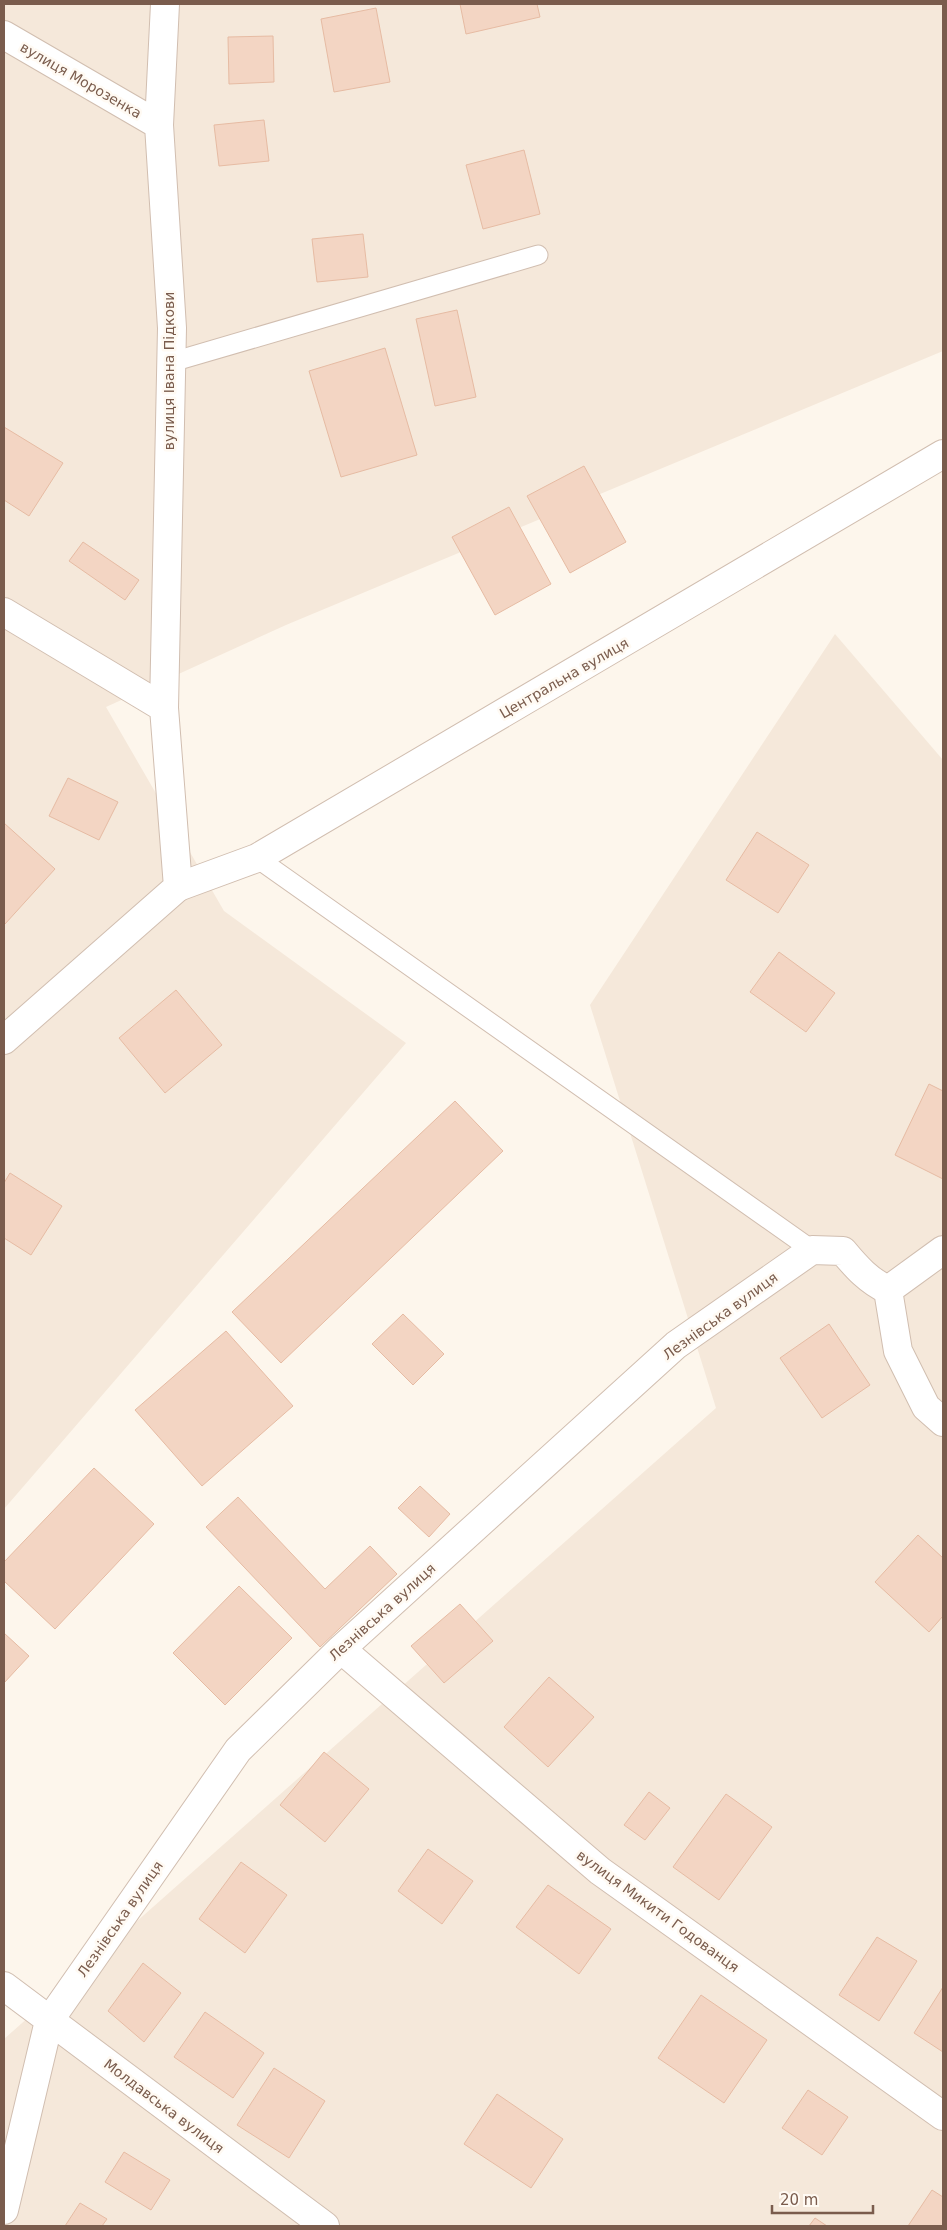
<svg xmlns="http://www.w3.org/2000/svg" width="947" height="2230" font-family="'DejaVu Sans',sans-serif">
<rect width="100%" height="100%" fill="#fdf6ec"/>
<path fill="#f5e8da" d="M4,4H943V351L286,625L106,707L224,911L406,1043L4,1509Z
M835,634L943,760V2226H4V2039L716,1408L590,1005Z"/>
<path fill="#f3d5c3" stroke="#e6bba3" d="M460,4H537L540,17L466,34Z
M376,8L390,82L334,92L321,19Z
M273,36L274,82L229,84L228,37Z
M264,120L269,161L219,166L214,125Z
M524,150L540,214L483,229L466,165Z
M363,234L368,277L317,282L312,239Z
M457,310L476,397L435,406L416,319Z
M385,348L417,455L341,477L309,371Z
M4,427L63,463L29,516L4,500Z
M584,466L626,542L570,573L527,496Z
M509,507L551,584L495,615L452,537Z
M83,542L139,580L125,600L69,561Z
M68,778L118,802L99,840L49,816Z
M4,823L55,869L5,924L4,922Z
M757,832L809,865L778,913L726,880Z
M779,952L835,993L806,1032L750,992Z
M176,990L222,1045L165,1093L119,1038Z
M929,1084L943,1091V1179L895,1155Z
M455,1101L503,1151L281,1363L232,1312Z
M10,1173L62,1206L31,1255L4,1238V1183Z
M403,1314L444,1354L413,1385L372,1344Z
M829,1324L870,1385L822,1418L780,1358Z
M226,1331L293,1406L202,1486L135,1410Z
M94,1468L154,1524L55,1629L4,1581V1562Z
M420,1486L450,1514L429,1537L398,1508Z
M238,1497L325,1589L370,1546L397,1574L320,1647L206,1527Z
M918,1535L943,1558V1616L929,1632L875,1582Z
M239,1586L292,1638L225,1705L173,1653Z
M460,1604L493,1641L444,1683L411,1646Z
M4,1633L29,1656L4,1683Z
M549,1677L594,1717L548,1767L504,1727Z
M324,1752L369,1789L325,1842L280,1805Z
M649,1792L670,1808L645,1840L624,1825Z
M726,1794L772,1827L719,1900L673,1867Z
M428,1849L473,1881L442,1924L398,1891Z
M241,1862L287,1895L245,1953L199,1919Z
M548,1885L611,1929L579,1974L516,1927Z
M877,1937L917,1961L879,2021L839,1995Z
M143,1963L181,1993L144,2042L108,2011Z
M943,1987V2052L914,2033Z
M701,1995L767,2040L724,2103L658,2058Z
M205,2012L264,2053L233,2098L174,2057Z
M274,2068L325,2101L289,2158L237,2125Z
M808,2090L848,2117L822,2155L782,2128Z
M497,2094L563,2139L531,2188L464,2144Z
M124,2152L170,2180L151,2210L105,2182Z
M932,2190L943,2197V2226H908Z
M80,2203L107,2219L102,2226H65Z
M815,2218L827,2226H809Z"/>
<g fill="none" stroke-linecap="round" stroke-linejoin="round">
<defs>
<path id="service" d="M172,362L538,255
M257,858L812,1250"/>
<path id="minor" d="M4,35L159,125
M164,708L172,328L159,125L165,4
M178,887L257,858L943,454
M888,1290L898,1351L926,1407L943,1422
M341,1649L600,1871L943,2116
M4,1986L325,2226
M4,2210L49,2021L238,1750L341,1649L676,1345L812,1250L843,1251C857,1268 869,1281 888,1290L943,1250"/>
<path id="tertiary" d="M4,612L164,708L178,887L4,1040"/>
</defs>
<use href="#service" stroke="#d1beb0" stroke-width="21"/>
<use href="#minor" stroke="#d1beb0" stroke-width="30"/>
<use href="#tertiary" stroke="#d1beb0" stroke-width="30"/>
<use href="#service" stroke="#fff" stroke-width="19"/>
<use href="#minor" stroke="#fff" stroke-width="28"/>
<use href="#tertiary" stroke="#fff" stroke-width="28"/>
</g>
<g text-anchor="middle" stroke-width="5" stroke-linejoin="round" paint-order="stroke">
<g font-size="14" fill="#7a5c4d" stroke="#fffaf3">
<text transform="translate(81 80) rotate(30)" y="5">вулиця Морозенка</text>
<text transform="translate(169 371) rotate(-90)" y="5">вулиця Івана Підкови</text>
<text transform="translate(564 678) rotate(-30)" y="5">Центральна вулиця</text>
<text transform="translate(720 1316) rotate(-36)" y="5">Лезнівська вулиця</text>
<text transform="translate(382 1612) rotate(-42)" y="5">Лезнівська вулиця</text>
<text transform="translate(658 1911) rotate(36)" y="5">вулиця Микити Годованця</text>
<text transform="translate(120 1919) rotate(-55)" y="5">Лезнівська вулиця</text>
<text transform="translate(164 2106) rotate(37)" y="5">Молдавська вулиця</text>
</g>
</g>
<rect width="947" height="2230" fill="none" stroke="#7a5c4d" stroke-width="10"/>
<path d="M772 2205v8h101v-8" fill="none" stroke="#7a5c4d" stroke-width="2.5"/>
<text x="780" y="2205" font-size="15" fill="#7a5c4d" stroke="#fffaf3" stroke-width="4" paint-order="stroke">20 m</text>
</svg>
